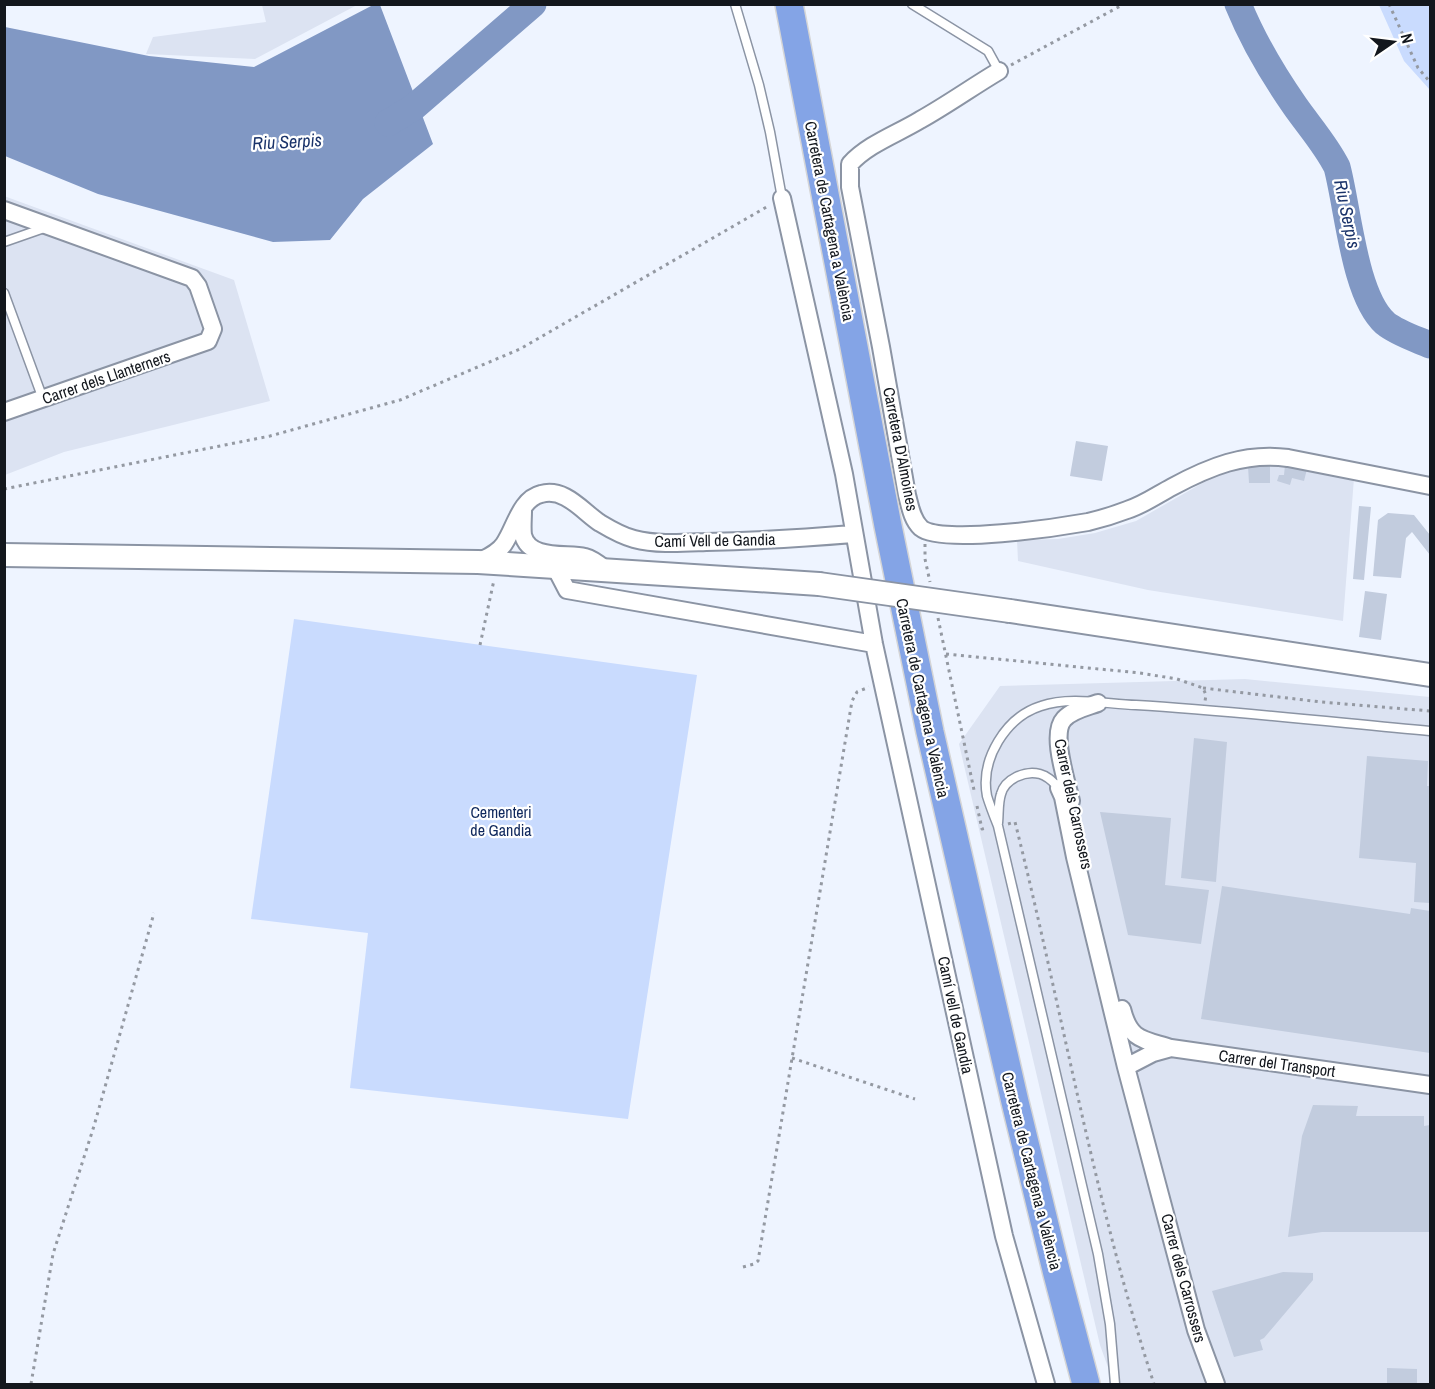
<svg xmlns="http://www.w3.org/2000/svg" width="1435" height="1389" font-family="'Archivo Narrow',sans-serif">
<rect width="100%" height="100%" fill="#eef4ff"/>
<path fill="#dce3f2" d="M262,5H357L255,59L146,54L153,37L266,22Z
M4,196L234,280L270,401L64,452L5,475Z
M1270,465H1285L1354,478L1343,621L1148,590L1018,561L1017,540L1058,539L1095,533L1136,521L1213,477L1248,466Z
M1245,679L1430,697V1384H1114L1100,1345L959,744L1000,686Z"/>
<path fill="#c9dbfe" d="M1379,5H1430V90L1404,61Z
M294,619L697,675L628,1119L350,1088L368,933L251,919Z"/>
<path fill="#8198c4" d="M373,5H380L433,144L363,199L330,240L273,242L98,194L5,156V27L149,56L254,67Z"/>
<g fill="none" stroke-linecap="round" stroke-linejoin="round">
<path stroke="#8198c4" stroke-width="27" d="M1238,4C1253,41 1272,73 1295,106C1309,126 1326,145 1337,167C1348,208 1354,295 1385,323C1397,333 1416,339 1430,345
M388,123L414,107L533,4"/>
</g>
<path fill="#c2ccde" d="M1076,441L1108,446L1102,481L1070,476Z
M1270,465V483H1249L1248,466Z
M1285,465L1307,469L1304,481L1292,478L1290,485L1277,481L1279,475H1284Z
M1359,506L1371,507L1364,580L1353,579Z
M1388,513L1414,515L1430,535V555L1412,532L1406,538L1401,578L1373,576L1378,520Z
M1365,591L1387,594L1381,640L1359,637Z
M1194,738L1227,742L1216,882L1181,878Z
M1367,756L1428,761L1427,786H1430V903L1414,902L1416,863L1359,858Z
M1100,812L1171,818L1165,885L1209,890L1201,944L1128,935Z
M1222,886L1410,914L1411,908L1430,911V1053L1201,1019Z
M1313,1105L1358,1106L1356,1116H1424V1126L1430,1125V1232H1322L1288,1237L1302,1136Z
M1283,1272L1313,1273V1280L1264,1338L1260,1340L1263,1350L1234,1357L1212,1291Z
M1387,1368L1417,1369V1384H1387Z"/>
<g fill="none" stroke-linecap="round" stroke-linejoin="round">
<defs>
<path id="service" d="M735,4L759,85L770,132L782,198
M912,4L988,51L999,71
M4,242L47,227
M4,293L43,399
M998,823C999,813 998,803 1001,794C1005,779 1025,770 1040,774C1048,776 1053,782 1059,788
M1115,1384L1110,1324L1098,1254L998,826C994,816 990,806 987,796C980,759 1006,717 1041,706C1070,696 1106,704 1136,705C1234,711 1332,722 1430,731"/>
<path id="minor" d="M999,71C972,87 947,105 920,120C897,134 868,144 850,164V187L881,347L907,495C910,506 912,520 921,528C941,545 1060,527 1088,522C1101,519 1114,515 1127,510C1143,505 1157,495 1172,487C1209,467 1245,452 1288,458L1430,486
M782,198L844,474L874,644L1004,1236L1046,1384
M4,210L192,278L198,286L213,329L208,341L4,412
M523,511C523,519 522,527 523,535C529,560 566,553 585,557C593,559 599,564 605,569
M478,562C488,557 498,553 504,544C515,528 520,499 541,494C565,487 583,512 600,523C610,529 622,536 634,539C657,545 682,543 706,542C755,541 804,538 853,534
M555,567L567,590L874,644
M1059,788L1063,797L1075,857L1126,1067L1196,1330L1216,1384
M1071,801C1067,782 1050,734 1064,719C1072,710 1087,707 1098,703
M1122,1009C1130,1041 1143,1039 1171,1048
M1126,1067L1153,1053L1171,1048L1430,1085"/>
<path id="secondary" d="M4,555L478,562L819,584
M1010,611L1430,675"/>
<path id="trunk" d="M789,4L888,526L930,732L1015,1102L1057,1274L1086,1384"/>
</defs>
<use href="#service" stroke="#8b94a4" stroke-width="11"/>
<use href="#minor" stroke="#8b94a4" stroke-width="20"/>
<use href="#secondary" stroke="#8b94a4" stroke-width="26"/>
<use href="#trunk" stroke="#d5d5d6" stroke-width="30"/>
<path stroke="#9499a2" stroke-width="3" stroke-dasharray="3 4.5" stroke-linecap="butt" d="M1389,4L1418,68L1430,82
M1011,65L1124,4
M4,489L270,436L400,400L520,349L770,205
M925,544V559L930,582
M938,618L974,790
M480,645L494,580
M946,654L1140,673L1177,679L1203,688L1206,695L1205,701
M1203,688L1321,702L1430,711
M977,806L982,829L987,828
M1008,824L1015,822C1062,1009 1094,1201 1154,1384
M792,1058L915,1099
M743,1267L754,1264L758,1261L852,701L857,692L869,687
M31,1384L53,1254L94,1126L154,913"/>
<use href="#service" stroke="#fff" stroke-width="8"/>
<use href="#minor" stroke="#fff" stroke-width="16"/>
<use href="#secondary" stroke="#fff" stroke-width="22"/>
<use href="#trunk" stroke="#84a4e6" stroke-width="27"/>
<defs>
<path id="secondary-bridge" d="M819,584L1010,611"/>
</defs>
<use href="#secondary-bridge" stroke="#8b94a4" stroke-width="26" stroke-linecap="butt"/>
<use href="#secondary-bridge" stroke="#fff" stroke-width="22"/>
</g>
<g text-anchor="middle" stroke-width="4.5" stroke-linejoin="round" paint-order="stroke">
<g font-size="16" fill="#13171d" stroke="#fff">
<text transform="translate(830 221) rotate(79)" y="6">Carretera de Cartagena a València</text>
<text transform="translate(106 377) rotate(-19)" y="6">Carrer dels Llanterners</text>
<text transform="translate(901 449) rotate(79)" y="6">Carretera D'Almoines</text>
<text transform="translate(715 540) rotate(-1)" y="6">Camí Vell de Gandia</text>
<text transform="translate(923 698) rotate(78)" y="6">Carretera de Cartagena a València</text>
<text transform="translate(1074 804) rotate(78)" y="6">Carrer dels Carrossers</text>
<text transform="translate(956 1015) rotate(78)" y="6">Camí vell de Gandia</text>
<text transform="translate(1277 1063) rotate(8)" y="6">Carrer del Transport</text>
<text transform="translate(1032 1171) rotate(76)" y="6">Carretera de Cartagena a València</text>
<text transform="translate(1184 1278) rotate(75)" y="6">Carrer dels Carrossers</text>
</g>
<g font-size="16" fill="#0f285d" stroke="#fff">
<text x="501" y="818">Cementeri<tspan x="501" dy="18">de Gandia</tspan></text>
</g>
<g font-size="18" font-style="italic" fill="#1a336a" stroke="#fff">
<text transform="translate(287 142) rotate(-3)" y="6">Riu Serpis</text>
<text transform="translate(1347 214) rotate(78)" y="6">Riu Serpis</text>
</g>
</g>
<rect width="1435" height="1389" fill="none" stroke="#13171d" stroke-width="12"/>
<g transform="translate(1393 42) rotate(76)" stroke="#ffffff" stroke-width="4.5" paint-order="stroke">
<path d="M0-4.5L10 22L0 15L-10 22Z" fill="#13171d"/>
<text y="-9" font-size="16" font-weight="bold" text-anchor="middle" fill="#13171d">N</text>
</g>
</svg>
